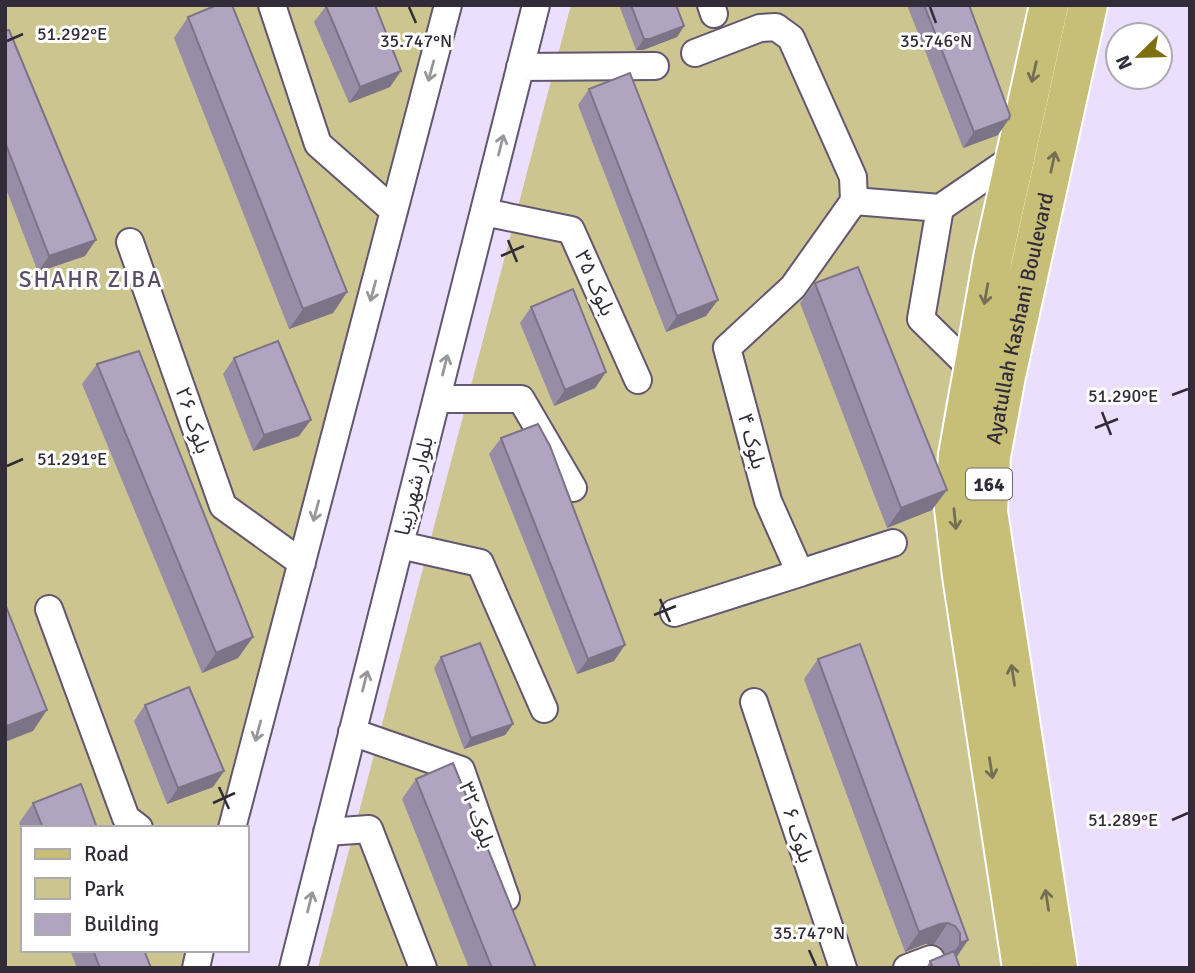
<svg xmlns="http://www.w3.org/2000/svg" width="1195" height="973" font-family="Signika,'Noto Sans Arabic',sans-serif">
<rect width="100%" height="100%" fill="#ecdefd"/>
<path fill="#ccc58f" d="M5,5H442L225,828H23V950H191L186,968H5Z
M571,5H1030L945,406L939,523L1007,968H318Z"/>
<g fill="none" stroke-linecap="round" stroke-linejoin="round">
<defs>
<path id="minor" d="M272,5L318,144L394,211
M711,5L714,14
M695,53L760,28L776,27L791,38L853,177L854,201L793,287L727,348L768,501L800,573L893,543
M520,67L655,66
M854,201L940,208
M484,212L571,230L638,380
M130,242L223,506L302,563
M973,370L921,319L940,208L1016,156
M437,399H521L573,488
M400,545L480,563L544,709
M49,609L126,818L139,828
M674,613L800,573
M754,702L843,968
M352,732L461,770L506,898
M232,828L448,5
M327,832L369,829L423,968
M196,968L200,950
M293,968L536,5
M907,968L931,959"/>
<g id="primary">
<path d="M1022,968L962,576L954,508L958,455L993,258L1049,5"/>
<path id="s1" d="M1058,968L988,512L991,456L1006,376L1088,5"/>
</g>
</defs>
<use href="#minor" stroke="#625670" stroke-width="30"/>
<use href="#primary" stroke="#fff" stroke-width="42"/>
<use href="#minor" stroke="#fff" stroke-width="26"/>
<use href="#primary" stroke="#c7be77" stroke-width="38"/>
</g>
<path fill="#988da6" d="M619,5H676L684,26L677,37L643,50H636Z
M907,5H969L998,135L963,148Z
M326,6L390,87L349,103L314,22Z
M188,17L347,292L333,313L289,329L174,38Z
M5,31L85,256L38,272L5,186Z
M589,89L706,316L666,332L578,105Z
M815,283L932,510L887,528L800,303Z
M531,307L606,372L595,388L554,406L520,323Z
M234,358L299,436L253,451L223,374Z
M97,364L253,637L238,658L202,673L82,384Z
M501,438L614,661L577,674L489,454Z
M441,657L513,724L505,735L464,749L434,668Z
M818,659L968,940L956,957L960,968H926L930,961L945,955V953L940,946L934,944H925L905,952L804,679Z
M145,705L224,771L213,787L167,804L134,721Z
M416,779L536,968H469L402,799Z
M33,803L97,828H23V833L19,823Z
M70,950H144L151,968H77Z"/>
<path fill="#7c7387" d="M684,26L677,37L643,50H636L644,39Z
M401,71L390,87L349,103L360,87Z
M1009,119L998,135L963,148L974,132Z
M96,240L85,256L38,272L49,256Z
M347,292L333,313L289,329L303,309Z
M718,300L706,316L666,332L677,316Z
M606,372L595,388L554,406L565,390Z
M311,420L299,436L253,451L264,435Z
M947,490L932,510L887,528L901,508Z
M253,637L238,658L202,673L216,653Z
M625,645L614,661L577,674L588,659Z
M47,710L33,731L5,742V729L7,726Z
M513,724L505,735L464,749L471,738Z
M224,771L213,787L167,804L178,788Z
M948,923L934,944H925L905,952L919,932L940,924Z
M968,940L954,961L946,964L960,943Z"/>
<path fill="#b1a4c1" stroke="#7c7387" stroke-width="2" d="M217,5H232L347,292L303,309L188,17Z
M328,5H375L401,71L360,87L326,6Z
M631,5H676L684,26L650,39H644Z
M924,5H969L1010,115L1009,119L974,132Z
M9,30L96,240L49,256L5,142V31Z
M630,73L718,300L677,316L589,89Z
M858,267L947,490L901,508L815,283Z
M573,289L606,372L565,390L531,307Z
M278,341L311,420L264,435L234,358Z
M139,351L253,637L216,653L97,364Z
M538,424L550,446L625,645L588,659L501,438Z
M5,604L47,710L7,726L5,721Z
M480,643L513,724L471,738L441,657Z
M860,644L968,940L960,943V933L955,926L948,923L940,924L919,932L818,659Z
M189,687L224,771L178,788L145,705Z
M453,763L536,968H492L416,779Z
M81,784L97,828H43L33,803Z
M93,950H144L151,968H100Z
M954,951L960,968H933L930,961Z"/>
<defs><path id="oneway-shaft" d="M-6 0H5M1.5-3L5.5 0L1.5 3" fill="none" stroke-width="1.6" stroke-linecap="round" stroke-linejoin="round" transform="scale(1.75)"/></defs>
<g stroke="#98969b">
<use href="#oneway-shaft" transform="translate(431 71) rotate(105)"/>
<use href="#oneway-shaft" transform="translate(501 145) rotate(-76)"/>
<use href="#oneway-shaft" transform="translate(373 291) rotate(105)"/>
<use href="#oneway-shaft" transform="translate(445 365) rotate(-76)"/>
<use href="#oneway-shaft" transform="translate(316 511) rotate(105)"/>
<use href="#oneway-shaft" transform="translate(365 681) rotate(-76)"/>
<use href="#oneway-shaft" transform="translate(258 731) rotate(105)"/>
<use href="#oneway-shaft" transform="translate(310 902) rotate(-76)"/>
</g>
<g stroke="#746e54">
<use href="#oneway-shaft" transform="translate(1034 72) rotate(103)"/>
<use href="#oneway-shaft" transform="translate(1053 162) rotate(-78)"/>
<use href="#oneway-shaft" transform="translate(986 294) rotate(100)"/>
<use href="#oneway-shaft" transform="translate(955 519) rotate(84)"/>
<use href="#oneway-shaft" transform="translate(1013 675) rotate(-99)"/>
<use href="#oneway-shaft" transform="translate(991 768) rotate(81)"/>
<use href="#oneway-shaft" transform="translate(1047 900) rotate(-99)"/>
</g>
<path fill="none" stroke="#312c37" stroke-width="2.5" d="M409,7L416,23M930,7L936,23M7,41L23,34M508,240L517,262M501,256L524,246M1172,395L1188,389M1102,412L1111,435M1095,428L1118,419M7,466L23,459M660,599L670,622M654,615L676,606M219,787L229,809M213,803L235,793M1172,820L1188,813M809,950L816,966"/>
<g text-anchor="middle" stroke-width="6" stroke-linejoin="round" paint-order="stroke">
<rect fill="#fff" stroke="#6f6b73" stroke-width="2" x="966" y="468.5" width="46" height="31" rx="5"/>
<g font-size="19" font-weight="bold" fill="#312c37">
<text x="989" y="491">164</text>
</g>
<g font-size="21" fill="#312c37" stroke="#fff">
<text transform="translate(595 283) rotate(66)" y="7">بلوک ۳۵</text>
<text dy="7" stroke="none"><textPath href="#s1" startOffset="658">Ayatullah Kashani Boulevard</textPath></text>
<text transform="translate(193 420) rotate(71)" y="7">بلوک ۲۶</text>
<text transform="translate(752 441) rotate(75)" y="7">بلوک ۴</text>
<text transform="translate(414 486) rotate(-76)" y="7">بلوار شهرزیبا</text>
<text transform="translate(477 815) rotate(70)" y="7">بلوک ۳۲</text>
<text transform="translate(798 835) rotate(72)" y="7">بلوک ۶</text>
</g>
<g font-size="23" letter-spacing="2" fill="#5a4e68" stroke="#fff">
<text x="91" y="287">SHAHR ZIBA</text>
</g>
</g>
<g font-size="18" text-anchor="middle" fill="#312c37" stroke="#fff" stroke-width="6" stroke-linejoin="round" paint-order="stroke">
<text x="72" y="40">51.292°E</text>
<text x="416" y="47">35.747°N</text>
<text x="936" y="47">35.746°N</text>
<text x="1123" y="402">51.290°E</text>
<text x="72" y="465">51.291°E</text>
<text x="1123" y="826">51.289°E</text>
<text x="809" y="939">35.747°N</text>
</g>
<rect width="1195" height="973" fill="none" stroke="#312c37" stroke-width="14"/>
<rect x="21" y="826" width="228" height="126" fill="#ffffff" stroke="#adabaf" stroke-width="2"/>
<rect x="35" y="849" width="35" height="10" fill="#c7be77" stroke="#adabaf" stroke-width="2"/>
<text x="84" y="861" font-size="21" fill="#312c37">Road</text>
<rect x="35" y="878" width="35" height="21" fill="#ccc58f" stroke="#adabaf" stroke-width="2"/>
<text x="84" y="896" font-size="21" fill="#312c37">Park</text>
<rect x="35" y="914" width="35" height="21" fill="#b1a4c1" stroke="#adabaf" stroke-width="2"/>
<text x="84" y="931" font-size="21" fill="#312c37">Building</text>
<g transform="translate(1139 56) rotate(247)"><circle r="33" fill="#ffffff" stroke="#adabaf" stroke-width="2"/>
<path d="M0-5L12 26L0 18L-12 26Z" fill="#7d700f"/>
<text y="-10" font-size="19" font-weight="bold" text-anchor="middle" fill="#312c37">N</text>
</g>
</svg>
